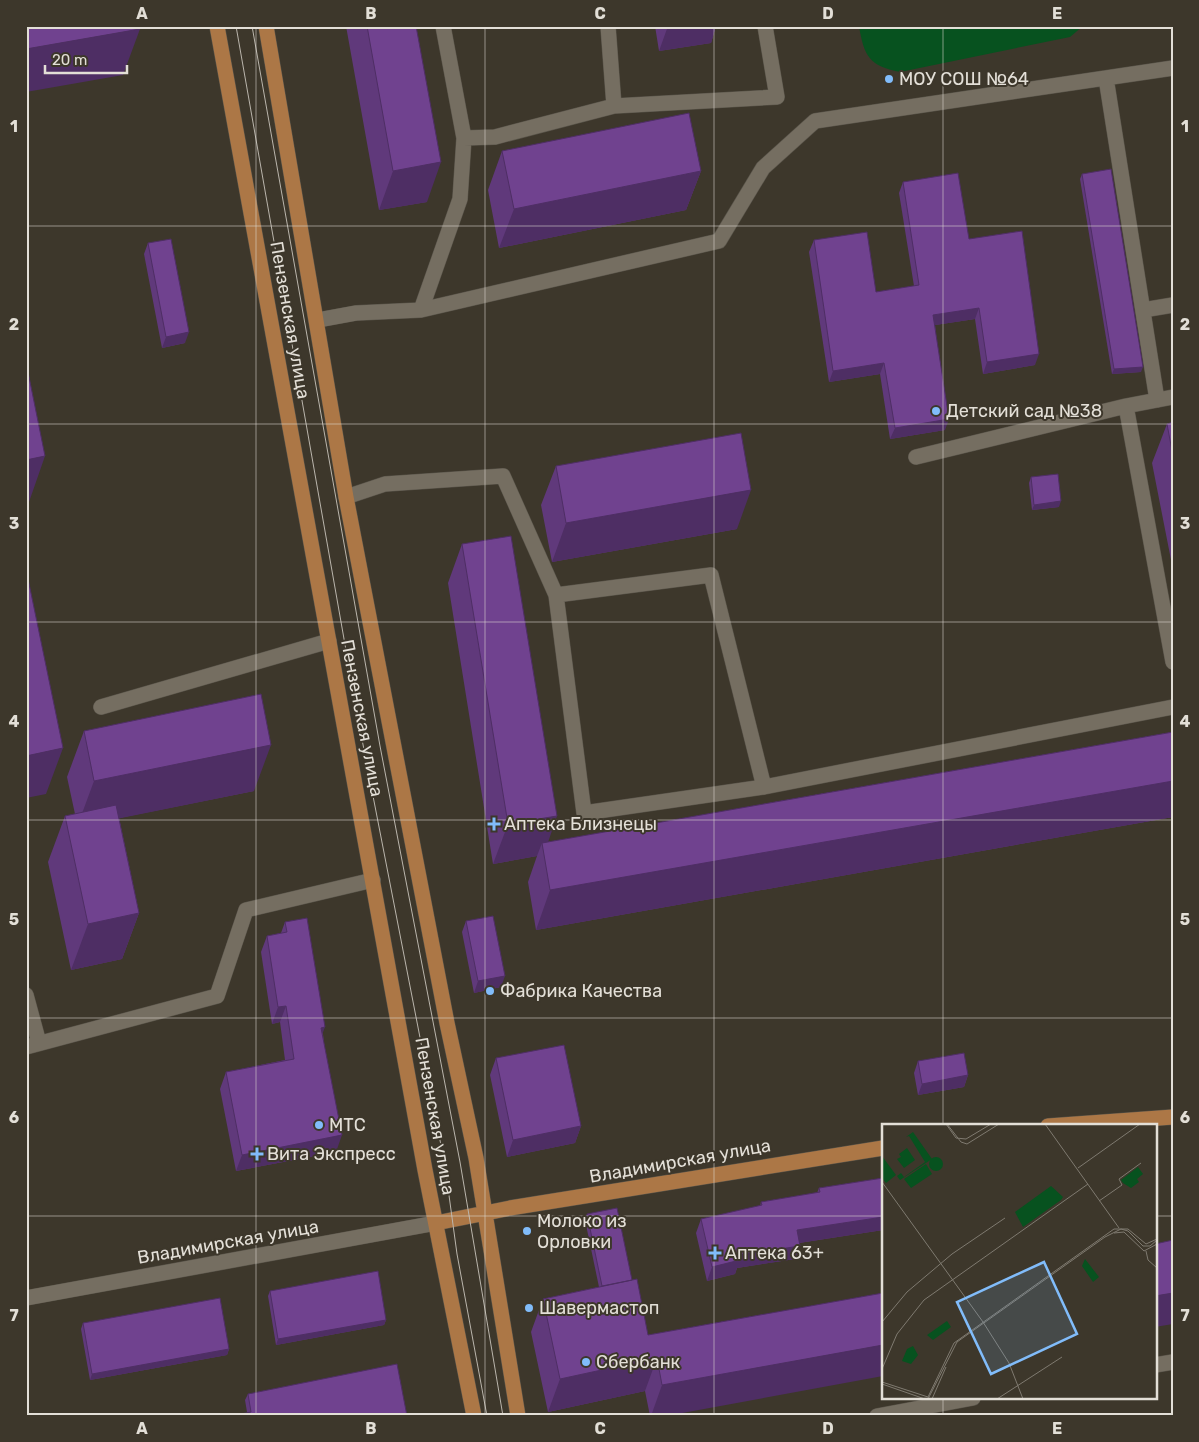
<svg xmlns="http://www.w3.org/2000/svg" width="1199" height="1442" font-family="Rubik,sans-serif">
<rect width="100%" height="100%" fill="#3d372b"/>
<path fill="#07521f" d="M859,26H1083L1070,37L900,72C869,66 864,56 859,26Z"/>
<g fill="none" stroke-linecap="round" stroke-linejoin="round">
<defs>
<path id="minor" d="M443,26L464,138L495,137L614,106L777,97L765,26
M608,26L614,106
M1106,78L1157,400
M421,310L460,199L464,138
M1143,310L1173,305
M318,320L356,313L421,310L719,241L763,168L815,121L1173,68
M1173,397L1126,406L1173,662
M916,457L1126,406
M346,497L385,484L503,476L556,595L584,813L764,787L1173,707
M556,595L711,575L764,787
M101,707L329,641
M26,995L39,1043
M26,1047L217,996L246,910L373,880
M26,1298L436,1223
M1155,1365L1173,1362
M877,1416L973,1398"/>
<path id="major" d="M217,26L425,1170L474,1416
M266,26L346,497L447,1023L476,1158L518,1416
M1048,1126L1173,1117
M436,1223L510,1208L883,1148"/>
</defs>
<use href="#minor" stroke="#59544a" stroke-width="16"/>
<use href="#major" stroke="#59544a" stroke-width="16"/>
<use href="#minor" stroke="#756e61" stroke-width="15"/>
<use href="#major" stroke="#ac7746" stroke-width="15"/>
<path stroke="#bbb6ad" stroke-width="1" d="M236,26L359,724L445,1166L457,1254L487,1416
M252,26L380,746L460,1162L503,1416"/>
</g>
<path fill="#60397b" d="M346,26H416L427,202L379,210Z
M655,26H716L711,43L659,51Z
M502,151L701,171L686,210L499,248L488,190Z
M1082,174L1141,372L1112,374L1080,179Z
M903,182L969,239L1035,365L983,374L975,319L935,325L945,430L890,439L880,374L829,382L809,252L814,240L876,292L914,286L899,193Z
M148,243L185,343L162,348L144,254Z
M1173,422V570L1152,463L1167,424Z
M556,466L737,529L552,562L541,505Z
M1031,477L1059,507L1032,510L1029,483Z
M462,544L548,842L1173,732V817L536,930L528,882L537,856L493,864L448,583Z
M84,731L254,791L119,818L139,913L122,959L71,970L48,862L65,816L75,814L67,777Z
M466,921L501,987L474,993L462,932Z
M285,922L323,1034L336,1152L236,1171L220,1089L226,1072L285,1060L280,1022L272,1024L261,952L267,936L281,933Z
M496,1058L581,1126L575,1143L507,1157L490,1075Z
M918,1061L968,1075L964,1087L918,1095L914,1073Z
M883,1178V1230L799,1243L795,1259L737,1268L735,1274L707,1281L696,1233L701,1219L760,1206L761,1202L817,1193L819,1188Z
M587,1214L632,1280L648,1335L883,1293L666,1416H650L645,1391L548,1412L531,1332L543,1299L599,1287L585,1220Z
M270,1291L386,1320L384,1325L276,1345L268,1296Z
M83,1323L229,1349L227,1355L90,1380L81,1329Z
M248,1394L407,1416L247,1412L245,1400Z"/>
<path fill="#4e2e64" d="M668,26H716L711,43L659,51Z
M140,29L123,75L26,92V49Z
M441,162L427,202L379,210L393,171Z
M701,171L686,210L499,248L514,209Z
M979,308L975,319L929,326L933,315Z
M189,332L185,343L162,348L166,337Z
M1039,354L1035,365L983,374L987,362Z
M884,363L880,374L829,382L833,371Z
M1143,367L1141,372L1112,374L1114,369Z
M949,419L945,430L890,439L895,428Z
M45,456L29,502H26V460Z
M751,490L737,529L552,562L566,523Z
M1061,501L1059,507L1032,510L1034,505Z
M271,745L254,791L77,827L94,781Z
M63,748L46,794L26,798V756Z
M1173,781V817L536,930L550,890Z
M557,816L544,854L542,843L537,856L493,864L508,824Z
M139,913L122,959L71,970L88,924Z
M505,976L501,987L474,993L478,981Z
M286,1006L280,1022L272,1024L278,1007Z
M325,1027L319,1043L321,1028Z
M968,1075L964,1087L918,1095L922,1084Z
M581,1126L575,1143L507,1157L513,1140Z
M342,1135L336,1152L236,1171L242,1155Z
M883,1217V1230L792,1244L797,1230Z
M800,1246L795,1259L737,1268L735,1274L707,1281L712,1267L739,1255Z
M1173,1293V1324L1155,1327V1296Z
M386,1320L384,1325L276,1345L278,1339Z
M883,1345V1376L666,1416H651L662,1385Z
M229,1349L227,1355L90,1380L92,1374Z
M657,1358L645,1391L548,1412L560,1379Z"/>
<path fill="#70428f" stroke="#4e2e64" d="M26,26H139L140,29L26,49Z
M367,26H416L441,162L393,171Z
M689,113L701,171L514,209L502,151Z
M1111,169L1143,367L1114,369L1082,174Z
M958,173L969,239L1022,231L1039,354L987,362L979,308L933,315L949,419L895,428L884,363L833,371L814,240L867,232L876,292L919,285L903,182Z
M171,239L189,332L166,337L148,243Z
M26,362L45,456L26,460Z
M1173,422V456L1167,424Z
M741,433L751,490L566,523L556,466Z
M1058,474L1061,501L1034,505L1031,477Z
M511,536L557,816L508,824L462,544Z
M26,569L63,748L26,756Z
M261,694L271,745L94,781L84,731Z
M1173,732V781L550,890L542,843Z
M116,805L139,913L88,924L65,816Z
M493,916L505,976L478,981L466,921Z
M307,918L325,1027L321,1028L342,1135L242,1155L226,1072L294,1059L286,1006L278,1007L267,936L287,932L285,922Z
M564,1045L581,1126L513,1140L496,1058Z
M964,1053L968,1075L922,1084L918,1061Z
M883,1178V1217L797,1230L800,1246L739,1255L740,1260L712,1267L701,1219L762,1205L761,1202L820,1192L819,1188Z
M617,1208L632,1280L602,1286L587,1214Z
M1173,1240V1293L1155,1296V1244Z
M378,1271L386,1320L278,1339L270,1291Z
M637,1279L648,1335L883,1293V1345L662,1385L657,1358L560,1379L543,1299Z
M220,1298L229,1349L92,1374L83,1323Z
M397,1364L407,1416H231L251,1412L248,1394Z"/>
<path fill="none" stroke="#e3dfd7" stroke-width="1" stroke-opacity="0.55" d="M256,26V1416M485,26V1416M714,26V1416M943,26V1126M26,226H1173M26,424H1173M26,622H1173M26,820H1173M26,1018H1173M26,1216H883M1155,1216H1173M943,1398V1416"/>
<g fill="#81bcfa" stroke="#3d372b" stroke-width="2">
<circle cx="889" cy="79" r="5"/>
<circle cx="936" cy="411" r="5"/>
<path d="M491.5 816.5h5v5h5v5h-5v5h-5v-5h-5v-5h5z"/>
<circle cx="490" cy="991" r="5"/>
<circle cx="319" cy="1125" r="5"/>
<path d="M254.5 1146.5h5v5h5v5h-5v5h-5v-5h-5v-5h5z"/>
<circle cx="527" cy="1231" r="5"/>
<path d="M712.5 1245.5h5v5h5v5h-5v5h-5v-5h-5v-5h5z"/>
<circle cx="529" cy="1308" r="5"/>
<circle cx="586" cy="1362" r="5"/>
</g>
<g text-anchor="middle" stroke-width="4" stroke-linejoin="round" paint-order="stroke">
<g font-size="18" fill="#e3dfd7" stroke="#3d372b" text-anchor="start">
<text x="899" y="85">МОУ СОШ №64</text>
<text x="946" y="417">Детский сад №38</text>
<text x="504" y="830">Аптека Близнецы</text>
<text x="500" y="997">Фабрика Качества</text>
<text x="329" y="1131">МТС</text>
<text x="267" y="1160">Вита Экспресс</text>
<text x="537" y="1227">Молоко из<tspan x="537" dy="21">Орловки</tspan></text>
<text x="725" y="1259">Аптека 63+</text>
<text x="539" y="1314">Шавермастоп</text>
<text x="596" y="1368">Сбербанк</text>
</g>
<g font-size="18" fill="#e3dfd7" stroke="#3d372b">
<text transform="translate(290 320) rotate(80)" y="6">Пензенская улица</text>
<text transform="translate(362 718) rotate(79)" y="6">Пензенская улица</text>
<text transform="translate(435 1116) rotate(80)" y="6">Пензенская улица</text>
<text transform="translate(680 1161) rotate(-10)" y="6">Владимирская улица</text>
<text transform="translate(228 1242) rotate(-10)" y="6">Владимирская улица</text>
</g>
</g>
<g transform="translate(882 1124)">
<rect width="275" height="275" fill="#3d372b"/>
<path d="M31,8L50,35L18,56L15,52L19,49L22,53L43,38L27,12L24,13ZM25,24L33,36L22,44L15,35L19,33L17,30ZM0,32L14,51L4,59L0,54ZM47 40a7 7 0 1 1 14 0a7 7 0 1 1-14 0ZM44,40L50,50L29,64L22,55ZM256,43L261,50L255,55L257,58L249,64L241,59L239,56ZM169,62L181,73L179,76L141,103L133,88ZM203,135L217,153L211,158L200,142ZM65,197L69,203L51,216L45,211ZM31,222L36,231L29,240L20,237L25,225Z" fill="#07521f"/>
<path fill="none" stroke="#7f7a70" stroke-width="1" d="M64,0L74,14L84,15L109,0M65,0L79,18L85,20L117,0M163,0L237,104M196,44L258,0M0,58L101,198M217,77L240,61L237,55L259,39M232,109L242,108L262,127L275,120M264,127L266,136L275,144M0,198L25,168L70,130L123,94M101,198L127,239L141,275M0,245L15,210L42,176L206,60M0,258L46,273M0,260L43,275M46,273L72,219L232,105H246L264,120L275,115M46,275L75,218L223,113L239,105L246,107L261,122H268L275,116M50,275L64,243M115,275L180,233"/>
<path fill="#81bcfa" fill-opacity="0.15" stroke="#81bcfa" stroke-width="2.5" d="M162,138L195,210L109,250L75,178Z"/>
<rect width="275" height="275" fill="none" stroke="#e3dfd7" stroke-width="2.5"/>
</g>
<rect width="1199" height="1442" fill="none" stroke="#3d372b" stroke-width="55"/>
<path d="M45 65v8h82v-8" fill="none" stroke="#e3dfd7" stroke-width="2.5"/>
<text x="52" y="65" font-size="15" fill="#e3dfd7" stroke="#3d372b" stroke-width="4" paint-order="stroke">20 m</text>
<rect x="28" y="28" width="1144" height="1386" fill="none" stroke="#e3dfd7" stroke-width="2"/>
<g font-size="16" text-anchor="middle" font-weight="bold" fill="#e3dfd7">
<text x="142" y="19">A</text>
<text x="371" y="19">B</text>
<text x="600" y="19">C</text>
<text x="828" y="19">D</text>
<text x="1057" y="19">E</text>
<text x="14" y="132">1</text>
<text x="1185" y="132">1</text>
<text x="14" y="330">2</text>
<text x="1185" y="330">2</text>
<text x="14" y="529">3</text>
<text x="1185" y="529">3</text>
<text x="14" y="727">4</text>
<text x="1185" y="727">4</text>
<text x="14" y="925">5</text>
<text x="1185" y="925">5</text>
<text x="14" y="1123">6</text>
<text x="1185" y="1123">6</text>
<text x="14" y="1321">7</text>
<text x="1185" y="1321">7</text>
<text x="142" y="1434">A</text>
<text x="371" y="1434">B</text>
<text x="600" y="1434">C</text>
<text x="828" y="1434">D</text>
<text x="1057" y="1434">E</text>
</g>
</svg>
